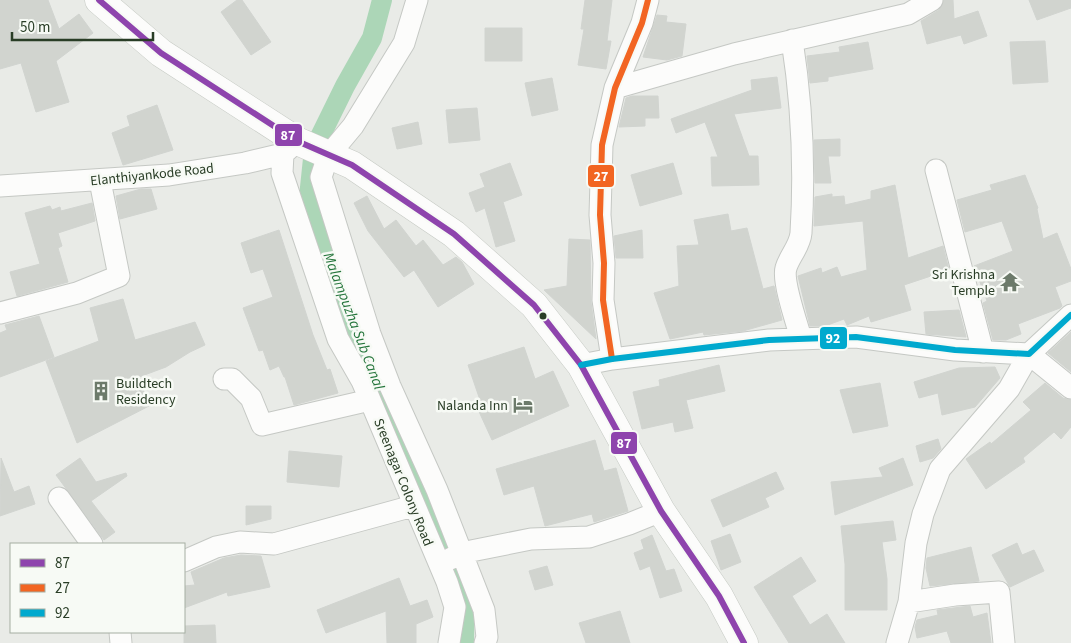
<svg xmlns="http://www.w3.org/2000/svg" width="1071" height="643" font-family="'Source Sans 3',sans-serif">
<rect width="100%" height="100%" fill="#e9ebe7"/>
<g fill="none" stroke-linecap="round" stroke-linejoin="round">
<path stroke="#acd6b7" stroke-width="20" d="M382,0L372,38L345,86L314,149L309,197L324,249L352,323L465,598L464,643"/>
</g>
<path fill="#d1d4cf" stroke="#d1d4d0" d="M0,0H48L59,29L79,14L93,33L56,61L69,102L36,112L21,63L0,69Z
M237,0H242L271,42L251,55L221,12Z
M585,0H612L607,41H611L606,69L578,65L584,29H581Z
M944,0H953L954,19L978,11L987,36L964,44L961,35L927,44L921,21L939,10Z
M1029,0H1071V8L1037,20Z
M657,15L667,16L666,22L686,24L682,56L667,60L643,57Z
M485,28H522V61H485Z
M1045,41L1048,82L1013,84L1010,42Z
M868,42L873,69L828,77V81L810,83L807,56L840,52L839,47Z
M777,77L781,108L734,114L749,156H758L759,185L712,186L711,157H718L705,122L676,133L671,119L752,90L751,80Z
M552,78L558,110L532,116L525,83Z
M632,96H658L659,118H645V126L619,127L626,98Z
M157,105L173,150L123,165L112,133L130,126L127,116Z
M477,108L480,140L449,143L446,110Z
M418,122L422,144L397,149L392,128Z
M840,139V156H828L831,183H815L814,140Z
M510,163L522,195L503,202L515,241L496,247L485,208L476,212L469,193L485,187L480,174Z
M673,163L682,194L640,206L631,175Z
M1025,175L1038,208L1037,209L1043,239L1057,233L1071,269V281L1055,287L1062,306L1060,308L1018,324L1021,334L1006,340H993L983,303L987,301L974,266L1013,251L1002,221L965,232L957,200L992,190L990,185Z
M895,185L908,258L943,246L949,270L904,285L911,310L871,322L869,316L847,325L844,319L825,326H810L798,276L821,268L822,273L837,267L841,277L867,270L863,221L814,226L815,197L832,194V197L844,196L845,205L871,199V191Z
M141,189H151L157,209L120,219L116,196Z
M367,196L384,229L396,220L416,246L423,240L443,265L456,257L462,262L474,284L438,307L414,270L404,277L368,231L354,203Z
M92,203L95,221L58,233L62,246L58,248L68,282L17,296L10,272L40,264L25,213L50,206L52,210L60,207L61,211Z
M728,214L731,231L747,228L763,289L774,286L782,320L743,331L704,335L703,332L670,339L654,293L679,286L677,246L699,245L694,220Z
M279,230L313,335L327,370L330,369L338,393L294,405L285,377H284L279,366L270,370L263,350L259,351L243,308L273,297L263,269L251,273L241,243Z
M642,230L643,258H616L614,236Z
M569,239L590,240L591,302L596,339L544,290L567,286Z
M123,299L135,340L195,322L205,345L190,352L166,367L139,377L149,406L77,443L46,361L99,341L90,308Z
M959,310L966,337L926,334L924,312Z
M39,316L54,357L0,377V333L7,330L5,325Z
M1071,332V372L1048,353Z
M524,347L535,379L553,371L569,406L492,440L476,405L481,403L468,365Z
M719,365L725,391L686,400L693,428L675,432L673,422L642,429L633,392L660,386L659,380Z
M995,367L1000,378L975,407L942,415L938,393L919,398L914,382L959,368Z
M880,383L888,426L853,433L840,390Z
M1045,383L1063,398L1071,400V427L1061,439L1054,432L1023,458L1025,462L986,489L966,459L990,442L991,444L1031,410L1023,402Z
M938,439L941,449L933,458L920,462L916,446Z
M595,440L604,471L616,468L628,511L594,522L592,514L545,526L534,486L504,495L496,469Z
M289,451L342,456L339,487L287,482Z
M1,458L14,492L29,486L35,504L0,516Z
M80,458L96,482L126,473L127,476L91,501L115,532L104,540L56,475Z
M903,458L913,485L835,515L831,482L883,477L879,468Z
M776,472L784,489L765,498L769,507L723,527L711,500Z
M246,506H271V519L246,525Z
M893,521L896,540L882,542L887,579V610H845V564L841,526Z
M730,534L741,562L721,570L711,541Z
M652,535L666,571L674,569L682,591L660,598L650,566L640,570L634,553L644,549L641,540Z
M1017,543L1022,555L1034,550L1044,571L1010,587L992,555Z
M971,547L979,581L930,586L926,568L927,558Z
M241,555L261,556L270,587L228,596L227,592L184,608V586L195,585L191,572L224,558Z
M801,557L816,581L792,596L810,625L827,614L845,643H789L754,587Z
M547,566L553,585L535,590L529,571Z
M399,578L410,606L427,600L433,617L416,624V643H387L386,611L326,633L317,610Z
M970,606L973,617L987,613L991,643H951L947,631L917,638L915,627L917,620L938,615L937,610Z
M620,611L630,643H586L579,623Z
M215,625L216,643H184V626Z"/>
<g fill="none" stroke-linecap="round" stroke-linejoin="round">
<defs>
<path id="minor" d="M417,0L404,43L353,126L328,156L321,177L370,334L390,386L437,490L484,610L487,637L485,643
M792,40C802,104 805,168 801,233C800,246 789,257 786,268C782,281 797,324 801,338
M615,88L734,54L908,14L932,0
M283,154L282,173L338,339L362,381L447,582L455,607L449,643
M936,170L983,352
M0,186L169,175L245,163L283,154L293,145
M0,313L77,293L119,276L100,181
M612,359L603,300L604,263L600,215L602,145L615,88L642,23L648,0
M581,365L612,359L769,340L856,337L955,350L1029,354L1071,315
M224,379H232L251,398L262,425L370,400
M59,498L92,544
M450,559L461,553L531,539L589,537L629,524L661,511
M184,561L216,547L240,542L274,544L413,506
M909,602L955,595L999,592L1004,643
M120,632L121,643
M897,643L909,602L916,543L923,514L940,469L1009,389L1029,354L1071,388"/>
<path id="secondary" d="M99,0L161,53L297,141L352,165L454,234L534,305L581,365L661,511L719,596L744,643"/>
</defs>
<use href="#minor" stroke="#c5c8c4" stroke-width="23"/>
<use href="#secondary" stroke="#c6cac4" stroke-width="29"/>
<use href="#minor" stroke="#fcfcfb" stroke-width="21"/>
<use href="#secondary" stroke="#fcfcfb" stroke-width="28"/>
<defs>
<path id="bus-1" d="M99,0L161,53L297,141L352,165L454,234L534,305L581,365L661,511L719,596L744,643"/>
<path id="bus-2" d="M612,359L603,300L604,263L600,215L602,145L615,88L642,23L648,0"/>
<path id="bus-3" d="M581,365L612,359L769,340L856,337L955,350L1029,354L1071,315"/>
</defs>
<use href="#bus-1" stroke="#f7faf5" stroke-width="10"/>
<use href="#bus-2" stroke="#f7faf5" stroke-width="10"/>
<use href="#bus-3" stroke="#f7faf5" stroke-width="10"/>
<use href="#bus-1" stroke="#8e44ad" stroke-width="6"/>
<use href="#bus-2" stroke="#f26522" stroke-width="6"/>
<use href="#bus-3" stroke="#00a9ce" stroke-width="6"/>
</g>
<defs>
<symbol id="temple-bare" viewBox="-9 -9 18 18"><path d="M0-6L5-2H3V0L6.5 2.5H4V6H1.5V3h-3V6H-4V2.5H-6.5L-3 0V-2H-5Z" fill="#6c7a6a" stroke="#f7faf5" stroke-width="2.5" paint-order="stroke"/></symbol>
<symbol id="building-bare" viewBox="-9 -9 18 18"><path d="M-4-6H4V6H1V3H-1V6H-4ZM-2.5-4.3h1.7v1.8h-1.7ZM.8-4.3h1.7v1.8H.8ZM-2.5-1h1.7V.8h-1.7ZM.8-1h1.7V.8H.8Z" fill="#6c7a6a" stroke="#f7faf5" stroke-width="2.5" paint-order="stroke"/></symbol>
<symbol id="hotel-bare" viewBox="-9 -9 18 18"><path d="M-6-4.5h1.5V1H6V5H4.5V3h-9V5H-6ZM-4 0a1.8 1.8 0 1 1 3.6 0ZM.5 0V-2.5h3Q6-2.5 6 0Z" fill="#6c7a6a" stroke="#f7faf5" stroke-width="2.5" paint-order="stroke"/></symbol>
</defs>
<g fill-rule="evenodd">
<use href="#temple-bare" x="996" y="268" width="28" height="28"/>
<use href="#building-bare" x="87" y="377" width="28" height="28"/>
<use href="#hotel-bare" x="509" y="391" width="28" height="28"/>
</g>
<circle fill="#293d26" stroke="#f7faf5" stroke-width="2" cx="543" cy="316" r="4.5"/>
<g text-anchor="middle" stroke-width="5" stroke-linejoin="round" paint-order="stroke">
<g font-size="14" fill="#293d26" stroke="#f7faf5">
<text transform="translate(152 174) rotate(-6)" y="5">Elanthiyankode Road</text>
<text transform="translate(404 482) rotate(68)" y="5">Sreenagar Colony Road</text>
</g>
<g font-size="14" fill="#293d26" stroke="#f7faf5" text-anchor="end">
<text x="995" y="279">Sri Krishna<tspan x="995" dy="16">Temple</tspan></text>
<text x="116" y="388" text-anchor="start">Buildtech<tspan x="116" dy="16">Residency</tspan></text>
<text x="508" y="410">Nalanda Inn</text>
</g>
<g font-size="15" font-style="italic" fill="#24753b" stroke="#f7faf5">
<text transform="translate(354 321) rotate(69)" y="5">Malampuzha Sub Canal</text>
</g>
</g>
<g stroke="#f7faf5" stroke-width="2">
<rect x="274" y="123" width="29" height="24" rx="5" fill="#8e44ad"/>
<rect x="587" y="164" width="28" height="24" rx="5" fill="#f26522"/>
<rect x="819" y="326" width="29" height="24" rx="5" fill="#00a9ce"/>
<rect x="610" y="431" width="28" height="24" rx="5" fill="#8e44ad"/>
</g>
<g font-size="14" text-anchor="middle" font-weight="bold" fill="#fff">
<text x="288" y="140">87</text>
<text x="601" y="181">27</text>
<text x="833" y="343">92</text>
<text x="624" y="448">87</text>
</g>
<rect x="10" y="543" width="175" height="90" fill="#f7faf5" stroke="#a5aea2"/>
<rect x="20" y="559" width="25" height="8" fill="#8e44ad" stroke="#a5aea2"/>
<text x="55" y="568" font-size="15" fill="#293d26">87</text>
<rect x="20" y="584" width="25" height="8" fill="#f26522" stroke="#a5aea2"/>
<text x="55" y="593" font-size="15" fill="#293d26">27</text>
<rect x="20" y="609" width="25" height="8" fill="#00a9ce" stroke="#a5aea2"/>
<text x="55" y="618" font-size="15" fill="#293d26">92</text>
<path d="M12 32v8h141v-8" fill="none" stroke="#293d26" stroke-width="2.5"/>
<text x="20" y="32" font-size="15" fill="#293d26" stroke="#f7faf5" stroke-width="4" paint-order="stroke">50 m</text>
</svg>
